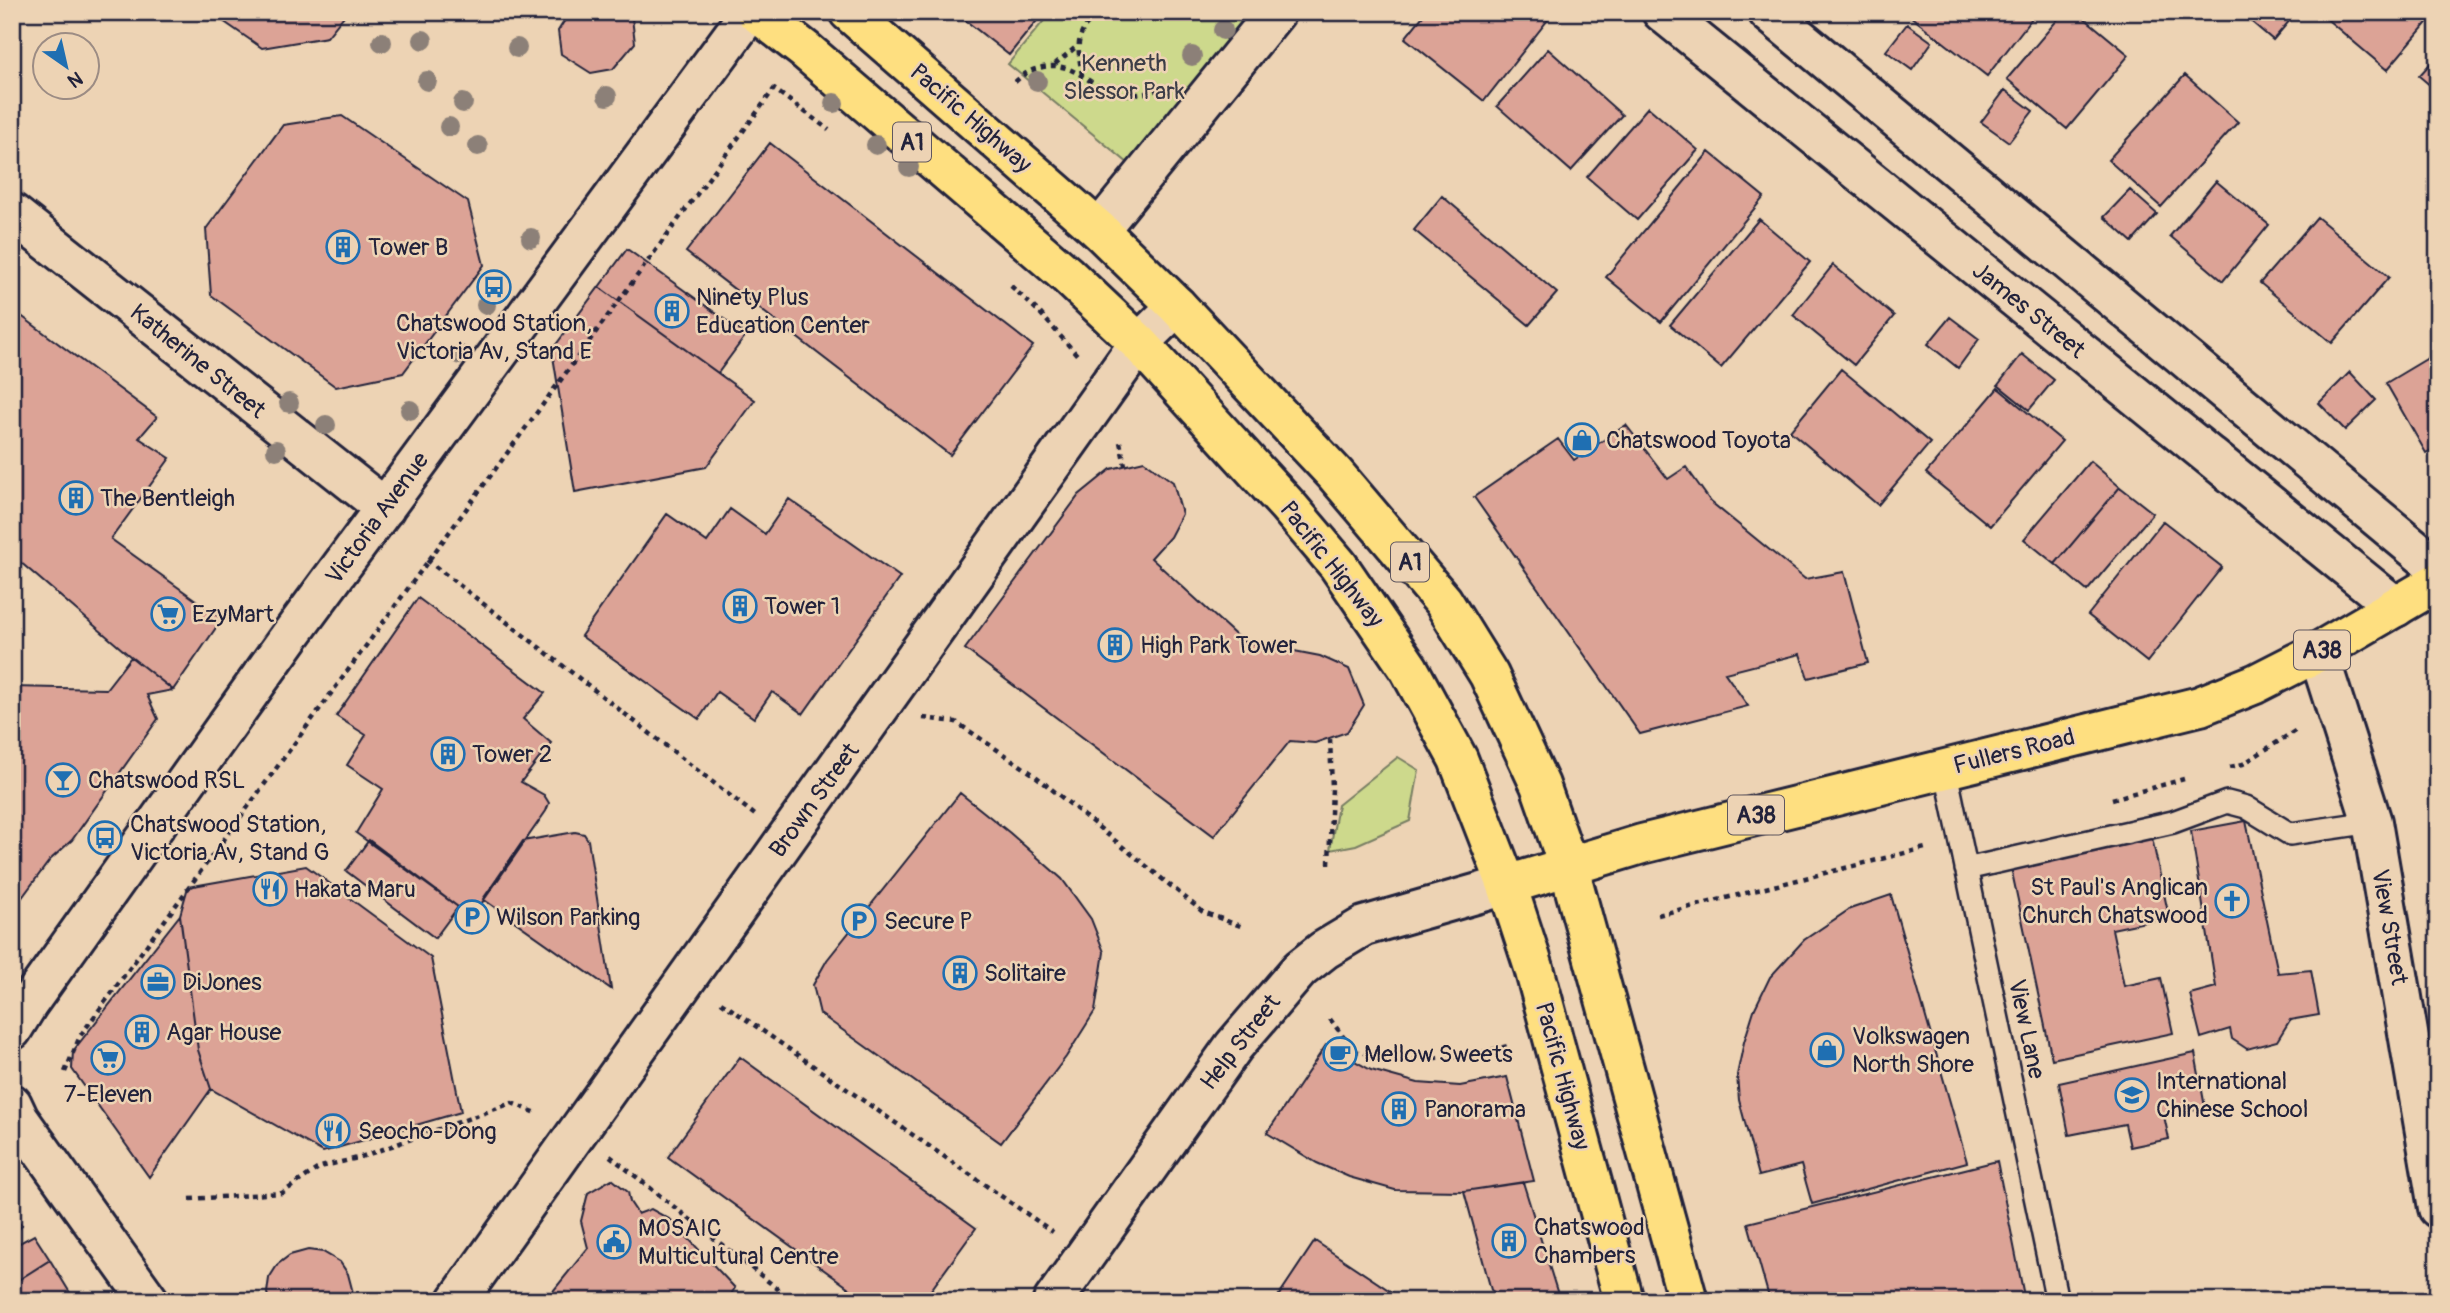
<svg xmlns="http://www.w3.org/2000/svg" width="2450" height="1313" font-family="Pangolin,sans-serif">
<rect width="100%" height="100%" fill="#edd3b4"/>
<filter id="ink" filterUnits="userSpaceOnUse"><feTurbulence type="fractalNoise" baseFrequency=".0143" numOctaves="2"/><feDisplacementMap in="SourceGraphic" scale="14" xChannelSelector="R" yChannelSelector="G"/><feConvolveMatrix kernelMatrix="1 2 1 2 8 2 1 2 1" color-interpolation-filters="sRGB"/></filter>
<g filter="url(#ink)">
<path fill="#cdd98c" stroke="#787e64" stroke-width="2" d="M1051,12H1262L1134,168L1008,64Z
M1398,757L1419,770L1410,821L1356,845L1330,850L1338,805Z"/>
<path fill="#dca396" stroke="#22223b" stroke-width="2" d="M210,12H347L327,37L262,48Z
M570,12H623L632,18L635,43L613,69L591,73L561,54L558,31Z
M971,12H1044L1009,55L965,20Z
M1426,12H1554L1484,101L1405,38Z
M1914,12H2024L2032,18L1987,76L1910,16Z
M2064,12H2077L2129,55L2067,129L2007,79Z
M2240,12H2297L2273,40Z
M2324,12H2436L2387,70L2322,15Z
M1907,24L1932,42L1912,70L1886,51Z
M1548,49L1622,115L1571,171L1497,106Z
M2438,55V92L2419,76Z
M2185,75L2238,122L2161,207L2108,160Z
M2005,90L2033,111L2009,142L1981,122Z
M1648,107L1698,150L1637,220L1587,177Z
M342,116L468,202L484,265L403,373L336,387L211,295L206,229L283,125Z
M770,143L1033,346L950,455L686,252Z
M1709,152L1764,197L1661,322L1606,277Z
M2216,181L2269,225L2223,281L2170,236Z
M2130,190L2157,214L2132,242L2104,217Z
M1442,196L1557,293L1529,325L1414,230Z
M2317,217L2389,277L2332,343L2260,283Z
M1759,219L1810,262L1721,368L1670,325Z
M627,249L746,335L718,373L599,287Z
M1833,265L1894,316L1854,365L1793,315Z
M599,287L755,400L706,467L575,492L552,350Z
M12,309L157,417L139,438L170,458L111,539L222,619L173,690L131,657L12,555Z
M1950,317L1979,339L1958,368L1928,344Z
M2438,352V446L2426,453L2386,383Z
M2022,354L2054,380L2029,410L1998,385Z
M1841,369L1930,443L1878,505L1790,431Z
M2350,372L2376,400L2345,430L2319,403Z
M1998,388L2062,441L1990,526L1926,473Z
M1626,425L1668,479L1686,467L1711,502L1805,579L1844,572L1868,663L1808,678L1800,654L1725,673L1748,706L1640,734L1474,497L1558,439L1574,460Z
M1144,461L1173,482L1182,514L1170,537L1151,558L1242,641L1320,656L1349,669L1364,705L1347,732L1315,743L1290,741L1214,836L965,649L1079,495L1111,469Z
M2090,461L2120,487L2055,564L2024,539Z
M2120,487L2153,513L2087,591L2055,564Z
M789,499L900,577L803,714L772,692L754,718L717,692L699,719L581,636L667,514L707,542L730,509L765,534Z
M2163,521L2222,567L2147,662L2088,615Z
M418,598L545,693L523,719L551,743L521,782L544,795L549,803L546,811L472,917L356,833L383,789L347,765L366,735L336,716Z
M131,657L173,690L147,695L158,719L72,840L50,860L12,911V687L106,689Z
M960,793L1010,833L1062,879L1091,919L1104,952L1095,1011L1066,1057L1001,1143L820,1014L813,985L827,960Z
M2246,821L2278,973L2311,970L2319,1015L2290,1020L2277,1041L2247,1049L2232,1039L2230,1029L2201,1038L2190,994L2216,987L2191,831Z
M575,832L584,834L588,840L611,989L483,899L523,841Z
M2151,833L2169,917L2112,929L2124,986L2161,978L2173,1033L2052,1059L2010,863Z
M369,840L458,907L435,938L346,871Z
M306,866L431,958L461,1112L323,1152L211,1089L198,1050L180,915L188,887Z
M1891,895L1967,1162L1812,1204L1801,1165L1759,1176L1739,1100L1737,1075L1744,1042L1754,1010L1770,977L1804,940L1850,909Z
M180,915L198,1050L211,1089L149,1177L72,1069L73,1051Z
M1326,1045L1371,1070L1418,1083L1460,1086L1507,1077L1534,1181L1464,1191L1395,1190L1349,1177L1317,1163L1267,1133Z
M2195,1053L2205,1107L2164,1116L2169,1139L2130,1147L2125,1124L2069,1135L2059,1083Z
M740,1057L976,1228L923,1301H867L668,1157Z
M1997,1161L2025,1301H1770L1748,1223Z
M612,1179L628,1192L630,1202L638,1214L651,1209L671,1220L735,1288L727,1301H545L588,1248L581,1221L588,1193Z
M1523,1182L1560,1301H1507L1491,1290L1464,1191Z
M12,1218L22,1225L12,1238Z
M34,1235L50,1260L12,1284V1247Z
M1315,1241L1405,1301H1275Z
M308,1250L323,1252L340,1262L348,1274L352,1289L351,1301H269L267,1293L269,1278L278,1264L290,1255Z
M50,1260L75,1301H12V1284Z"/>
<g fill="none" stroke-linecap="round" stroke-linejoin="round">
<defs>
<path id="lane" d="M1945,767L2057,1301
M1966,869L2173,822L2227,802L2246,807L2290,834L2372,822"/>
<path id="street" d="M1662,12L2396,607
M1768,12L2438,568
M12,213L385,508
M1099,230L1276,12
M2318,652L2372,822L2438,1208
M12,1030L28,1004L290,636L750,12
M12,1104L19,1119L149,1301
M457,1301L1139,343L1177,306
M1053,1301L1234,1046L1300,969L1324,950L1364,926L1507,885"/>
<path id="primary" d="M1507,885L1642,844L2200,706L2255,684L2318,652L2438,582"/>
<path id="highway" d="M756,12L805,50L1067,275L1139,343L1288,506L1338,565L1409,669L1458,759L1507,885L1534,968L1624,1301
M849,12L1099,230L1177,306L1335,474L1443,601L1489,675L1540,785L1569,868L1688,1301"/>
</defs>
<use href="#lane" stroke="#22223b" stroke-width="26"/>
<use href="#street" stroke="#22223b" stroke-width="44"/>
<use href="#primary" stroke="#22223b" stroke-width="44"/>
<use href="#highway" stroke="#22223b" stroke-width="44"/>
<path stroke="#22223b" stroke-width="4.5" stroke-dasharray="5 5" stroke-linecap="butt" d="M1155,12L1163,21
M1055,64L1076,47
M1082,75C1077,45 1074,32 1101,12
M1015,82C1025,73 1030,70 1043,67C1070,61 1085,81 1108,91C1123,97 1143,95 1157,90
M1011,286L1039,312L1080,358
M1120,442L1125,465
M427,560L755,815
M923,718L956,722L1033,774L1203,912L1243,927
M2230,767L2243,764L2298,729
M2112,799L2184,779
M1329,864L1332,788L1330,738
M1658,915L1929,847
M721,1002L1053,1232
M1330,1019L1354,1051L1402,1060L1468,1056L1511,1045
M65,1072L80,1036L774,89L829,130
M610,1156L793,1301
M190,1199L282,1193L320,1167L358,1158L512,1103L539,1114"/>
<use href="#lane" stroke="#edd3b4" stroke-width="21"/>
<use href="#street" stroke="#edd3b4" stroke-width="38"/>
<use href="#primary" stroke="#fedf80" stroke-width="38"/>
<use href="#highway" stroke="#fedf80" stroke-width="38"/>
</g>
<g fill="#8c8078">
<circle cx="1223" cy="30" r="10"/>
<circle cx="423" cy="40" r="10"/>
<circle cx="382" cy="42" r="10"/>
<circle cx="517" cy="48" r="10"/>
<circle cx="1192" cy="56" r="10"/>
<circle cx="427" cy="81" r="10"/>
<circle cx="1037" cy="81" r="10"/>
<circle cx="607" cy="96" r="10"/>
<circle cx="463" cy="103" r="10"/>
<circle cx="834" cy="103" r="10"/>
<circle cx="449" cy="127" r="10"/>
<circle cx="876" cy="145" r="10"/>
<circle cx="478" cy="146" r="10"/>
<circle cx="909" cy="167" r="10"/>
<circle cx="531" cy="238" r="10"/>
<circle cx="486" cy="305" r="10"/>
<circle cx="460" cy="355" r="10"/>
<circle cx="289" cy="403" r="10"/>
<circle cx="410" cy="410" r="10"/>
<circle cx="326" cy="425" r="10"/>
<circle cx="276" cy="450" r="10"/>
</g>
</g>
<defs>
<symbol id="building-ring" viewBox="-11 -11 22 22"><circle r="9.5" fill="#edd3b4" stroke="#1f6fb2" stroke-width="1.5"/><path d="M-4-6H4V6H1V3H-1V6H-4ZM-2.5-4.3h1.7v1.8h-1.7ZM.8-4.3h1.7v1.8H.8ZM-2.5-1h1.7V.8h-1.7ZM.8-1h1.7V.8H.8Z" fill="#1f6fb2"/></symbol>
<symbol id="bus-ring" viewBox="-11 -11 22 22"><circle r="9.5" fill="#edd3b4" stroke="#1f6fb2" stroke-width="1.5"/><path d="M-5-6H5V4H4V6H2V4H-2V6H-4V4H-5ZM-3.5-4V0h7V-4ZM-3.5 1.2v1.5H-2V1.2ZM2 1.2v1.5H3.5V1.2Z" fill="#1f6fb2"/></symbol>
<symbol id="shop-ring" viewBox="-11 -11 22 22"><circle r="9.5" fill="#edd3b4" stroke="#1f6fb2" stroke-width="1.5"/><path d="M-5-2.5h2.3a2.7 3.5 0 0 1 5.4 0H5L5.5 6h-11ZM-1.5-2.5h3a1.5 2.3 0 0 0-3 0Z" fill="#1f6fb2"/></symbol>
<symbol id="supermarket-ring" viewBox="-11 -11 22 22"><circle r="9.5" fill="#edd3b4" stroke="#1f6fb2" stroke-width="1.5"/><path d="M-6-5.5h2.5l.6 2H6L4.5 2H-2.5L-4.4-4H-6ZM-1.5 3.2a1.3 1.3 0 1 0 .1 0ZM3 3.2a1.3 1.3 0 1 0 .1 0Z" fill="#1f6fb2"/></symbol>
<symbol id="bar-ring" viewBox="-11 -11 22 22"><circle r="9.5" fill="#edd3b4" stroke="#1f6fb2" stroke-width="1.5"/><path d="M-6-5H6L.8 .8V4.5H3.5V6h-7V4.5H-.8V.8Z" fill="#1f6fb2"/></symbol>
<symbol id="restaurant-ring" viewBox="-11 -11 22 22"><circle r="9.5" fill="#edd3b4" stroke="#1f6fb2" stroke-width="1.5"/><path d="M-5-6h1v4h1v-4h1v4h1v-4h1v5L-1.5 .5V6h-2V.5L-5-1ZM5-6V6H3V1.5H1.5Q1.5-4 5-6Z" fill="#1f6fb2"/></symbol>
<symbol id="church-ring" viewBox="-11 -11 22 22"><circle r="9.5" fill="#edd3b4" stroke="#1f6fb2" stroke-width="1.5"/><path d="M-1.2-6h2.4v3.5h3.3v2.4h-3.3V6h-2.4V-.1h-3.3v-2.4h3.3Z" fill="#1f6fb2"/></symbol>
<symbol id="parking-ring" viewBox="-11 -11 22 22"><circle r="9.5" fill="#edd3b4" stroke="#1f6fb2" stroke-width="1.5"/><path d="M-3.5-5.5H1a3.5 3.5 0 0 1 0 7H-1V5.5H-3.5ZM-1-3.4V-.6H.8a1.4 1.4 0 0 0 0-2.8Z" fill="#1f6fb2"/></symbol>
<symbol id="office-ring" viewBox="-11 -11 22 22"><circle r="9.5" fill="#edd3b4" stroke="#1f6fb2" stroke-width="1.5"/><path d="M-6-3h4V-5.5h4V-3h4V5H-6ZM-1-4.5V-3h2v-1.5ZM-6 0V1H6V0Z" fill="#1f6fb2"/></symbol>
<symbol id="cafe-ring" viewBox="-11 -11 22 22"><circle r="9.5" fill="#edd3b4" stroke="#1f6fb2" stroke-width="1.5"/><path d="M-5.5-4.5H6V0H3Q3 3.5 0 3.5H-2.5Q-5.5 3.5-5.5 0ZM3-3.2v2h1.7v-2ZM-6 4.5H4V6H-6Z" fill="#1f6fb2"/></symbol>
<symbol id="school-ring" viewBox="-11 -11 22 22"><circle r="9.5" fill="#edd3b4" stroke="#1f6fb2" stroke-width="1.5"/><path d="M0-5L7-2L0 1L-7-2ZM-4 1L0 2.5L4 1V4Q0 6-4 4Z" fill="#1f6fb2"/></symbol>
<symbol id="civic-ring" viewBox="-11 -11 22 22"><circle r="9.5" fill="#edd3b4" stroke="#1f6fb2" stroke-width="1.5"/><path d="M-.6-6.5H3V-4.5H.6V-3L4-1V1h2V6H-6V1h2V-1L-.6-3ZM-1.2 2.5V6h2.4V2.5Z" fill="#1f6fb2"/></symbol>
</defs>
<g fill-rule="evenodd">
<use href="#building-ring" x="324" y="228" width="38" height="38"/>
<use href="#bus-ring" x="475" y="268" width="38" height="38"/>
<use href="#building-ring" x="653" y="292" width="38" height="38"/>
<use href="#shop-ring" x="1563" y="421" width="38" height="38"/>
<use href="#building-ring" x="57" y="479" width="38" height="38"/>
<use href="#building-ring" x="721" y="587" width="38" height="38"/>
<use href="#supermarket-ring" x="149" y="595" width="38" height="38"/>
<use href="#building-ring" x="1096" y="626" width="38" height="38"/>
<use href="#building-ring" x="429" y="735" width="38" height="38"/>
<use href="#bar-ring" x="44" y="761" width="38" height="38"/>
<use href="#bus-ring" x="86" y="819" width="38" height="38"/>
<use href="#restaurant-ring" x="251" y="870" width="38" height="38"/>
<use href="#church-ring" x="2213" y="882" width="38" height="38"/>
<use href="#parking-ring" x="453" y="898" width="38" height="38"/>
<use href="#parking-ring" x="840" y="902" width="38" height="38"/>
<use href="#building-ring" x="941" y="954" width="38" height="38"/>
<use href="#office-ring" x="139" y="963" width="38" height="38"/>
<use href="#building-ring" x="123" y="1013" width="38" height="38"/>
<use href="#shop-ring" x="1808" y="1031" width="38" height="38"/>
<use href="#cafe-ring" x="1321" y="1035" width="38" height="38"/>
<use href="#supermarket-ring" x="89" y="1039" width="38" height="38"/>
<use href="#school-ring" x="2113" y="1076" width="38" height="38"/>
<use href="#building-ring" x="1380" y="1090" width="38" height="38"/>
<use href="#restaurant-ring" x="314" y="1112" width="38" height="38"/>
<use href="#building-ring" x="1490" y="1222" width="38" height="38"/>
<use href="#civic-ring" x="595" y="1223" width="38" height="38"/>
</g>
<g text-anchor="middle" stroke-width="5" stroke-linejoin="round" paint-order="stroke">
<g fill="#edd3b4" stroke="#5f575f" stroke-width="2">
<rect x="893" y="122.5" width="38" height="39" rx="5"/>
<rect x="1391" y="542.5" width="38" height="39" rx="5"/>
<rect x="2294" y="630.5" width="56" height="39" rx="5"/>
<rect x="1728" y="795.5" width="56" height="39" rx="5"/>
</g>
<g font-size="23" font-weight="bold" fill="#22223b">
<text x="912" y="150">A1</text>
<text x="1410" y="570">A1</text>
<text x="2322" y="658">A38</text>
<text x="1756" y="823">A38</text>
</g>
<g font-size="24" fill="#3c3d47" stroke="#edd3b4">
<text x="1124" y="71">Kenneth<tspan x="1124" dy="28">Slessor Park</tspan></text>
</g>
<g font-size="24" fill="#22223b" stroke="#edd3b4">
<text transform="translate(971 118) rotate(41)" y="8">Pacific Highway</text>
<text transform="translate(2029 310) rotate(39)" y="8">James Street</text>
<text transform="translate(198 361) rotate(39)" y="8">Katherine Street</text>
<text transform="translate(377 518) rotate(-54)" y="8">Victoria Avenue</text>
<text transform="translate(1332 564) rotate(52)" y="8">Pacific Highway</text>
<text transform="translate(2014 751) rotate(-14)" y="8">Fullers Road</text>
<text transform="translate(814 800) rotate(-54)" y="8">Brown Street</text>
<text transform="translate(2390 927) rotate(80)" y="8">View Street</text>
<text transform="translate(2027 1029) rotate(78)" y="8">View Lane</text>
<text transform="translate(1240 1042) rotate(-52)" y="8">Help Street</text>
<text transform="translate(1563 1076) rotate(75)" y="8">Pacific Highway</text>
</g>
<g font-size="24" fill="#22223b" stroke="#edd3b4" text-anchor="start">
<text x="368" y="255">Tower B</text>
<text x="696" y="305">Ninety Plus<tspan x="696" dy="28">Education Center</tspan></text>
<text x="494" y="331" text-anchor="middle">Chatswood Station,<tspan x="494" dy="28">Victoria Av, Stand E</tspan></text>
<text x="1606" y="448">Chatswood Toyota</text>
<text x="100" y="506">The Bentleigh</text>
<text x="764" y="614">Tower 1</text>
<text x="192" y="622">EzyMart</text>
<text x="1140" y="653">High Park Tower</text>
<text x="472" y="762">Tower 2</text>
<text x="88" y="788">Chatswood RSL</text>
<text x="130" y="832">Chatswood Station,<tspan x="130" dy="28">Victoria Av, Stand G</tspan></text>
<text x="2208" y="895" text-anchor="end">St Paul's Anglican<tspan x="2208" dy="28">Church Chatswood</tspan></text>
<text x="294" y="897">Hakata Maru</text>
<text x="496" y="925">Wilson Parking</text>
<text x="884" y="929">Secure P</text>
<text x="984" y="981">Solitaire</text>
<text x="182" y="990">DiJones</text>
<text x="166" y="1040">Agar House</text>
<text x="1852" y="1044">Volkswagen<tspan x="1852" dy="28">North Shore</tspan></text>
<text x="1364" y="1062">Mellow Sweets</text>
<text x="2156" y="1089">International<tspan x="2156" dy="28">Chinese School</tspan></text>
<text x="108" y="1102" text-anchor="middle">7-Eleven</text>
<text x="1424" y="1117">Panorama</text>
<text x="358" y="1139">Seocho-Dong</text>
<text x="1534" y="1235">Chatswood<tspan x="1534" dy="28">Chambers</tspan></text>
<text x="638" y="1236">MOSAIC<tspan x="638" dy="28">Multicultural Centre</tspan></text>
</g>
</g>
<rect width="2450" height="1313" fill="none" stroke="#edd3b4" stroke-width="42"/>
<rect x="21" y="21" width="2408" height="1271" fill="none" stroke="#22223b" stroke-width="2.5" filter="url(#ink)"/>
<g transform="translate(66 66) rotate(146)"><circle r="33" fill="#edd3b4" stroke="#9c8c84" stroke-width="2"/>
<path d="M0-5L12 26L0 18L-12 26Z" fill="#1f6fb2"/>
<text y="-10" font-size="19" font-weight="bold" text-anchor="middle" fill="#22223b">N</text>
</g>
</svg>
